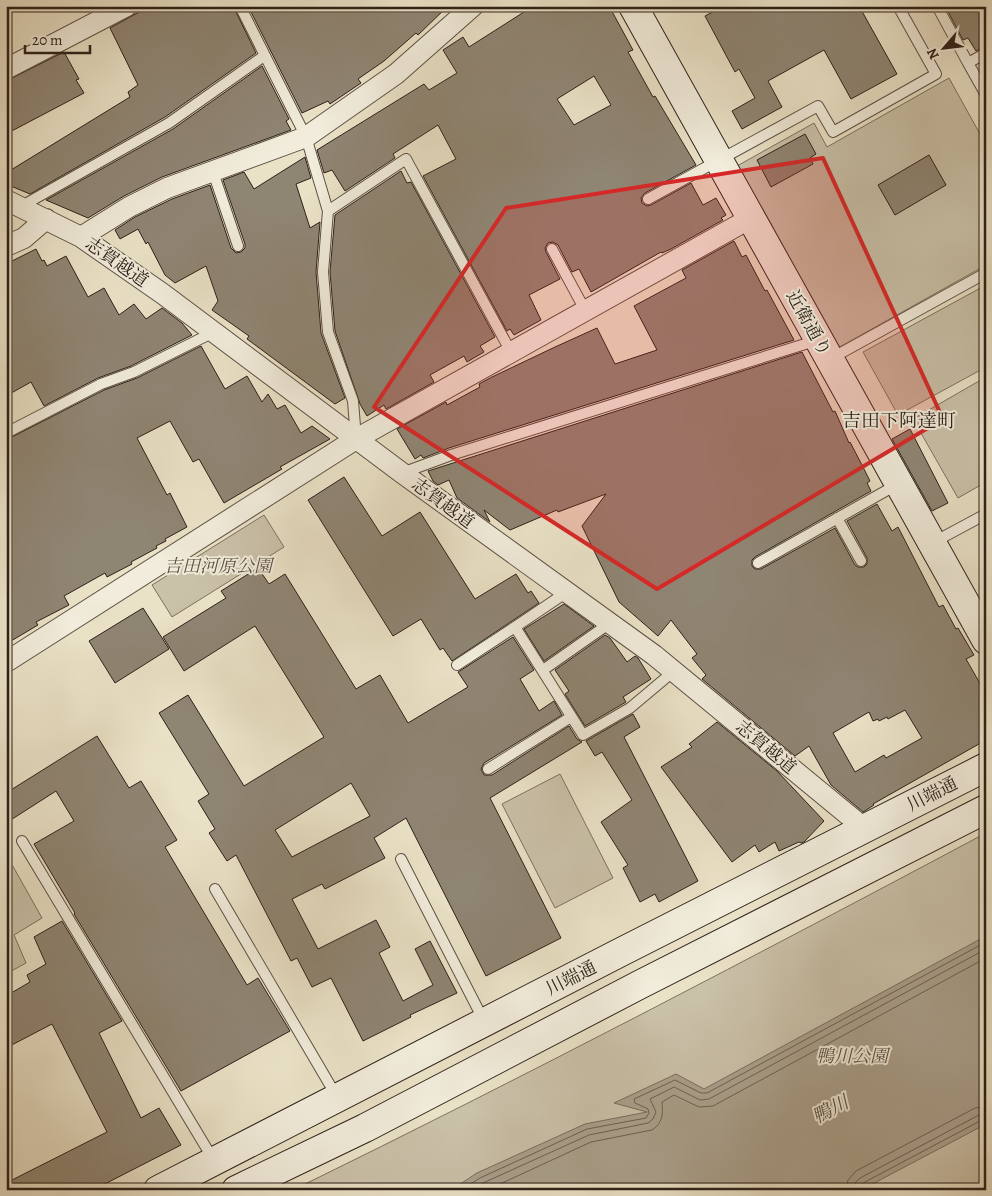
<svg xmlns="http://www.w3.org/2000/svg" width="992" height="1196" font-family="Alegreya,'Noto Serif JP',serif">
<rect width="100%" height="100%" fill="#eae2c7"/>
<filter id="stains"><feTurbulence type="fractalNoise" baseFrequency=".004" numOctaves="4"/><feColorMatrix values="0 0 0 0 .2 0 0 0 0 .09 0 0 0 0 .02 0 0 0 .5 -.17"/></filter>
<radialGradient id="worn" r=".72"><stop offset=".6" stop-color="#630" stop-opacity="0"/><stop offset="1" stop-color="#630" stop-opacity=".3"/></radialGradient>
<path fill="#cac1a9" stroke="#7c7061" d="M949,78L986,145V265L838,348L737,166L814,123L827,147Z
M986,285V367L898,415L863,352Z
M986,377V482L958,498L913,419Z
M264,515L284,547L172,617L152,585Z
M560,774L613,878L555,908L502,804Z
M986,833V1190H293C526,1076 757,955 986,833Z
M6,854L42,918L14,935L26,963L6,974Z"/>
<path fill="#aaa08c" stroke="#786d5e" d="M986,936V1124L861,1190H451L477,1173L585,1124L647,1112L614,1103L676,1074L704,1089Z"/>
<g fill="none" stroke-linecap="round" stroke-linejoin="round">
<path stroke="#6c6052" stroke-width="1" d="M461,1190L480,1178L587,1129L646,1118L649,1113L648,1109L635,1103L634,1099L675,1080L701,1093H707L986,942
M472,1190L483,1183L589,1135L648,1123L653,1119L656,1112L650,1099L674,1087L700,1100L709,1099L986,949
M487,1190L591,1142L652,1130C663,1123 663,1114 662,1102L674,1095L699,1107L713,1106L986,958
M846,1190L848,1180L856,1171L975,1108L986,1106
M854,1190L855,1183L860,1178L979,1115L986,1114
M860,1190V1186L863,1183L982,1120H986"/>
</g>
<path fill="#8f8573" stroke="#2d2019" fill-rule="evenodd" d="M150,6H233L256,53L165,117L30,194L6,184V173L130,97L128,92L138,85L110,28Z
M248,6H448L418,35L416,33L384,61L358,79L361,83L330,104L328,101L302,113Z
M521,6H609L633,50L628,52L653,97L655,96L696,165L645,193L641,198L642,203L647,206L651,205L691,183L703,205L716,198L726,215L721,218L723,220L671,249L662,253L661,252L591,292L579,269L572,272L558,245L553,242L548,243L545,248L546,252L560,279L529,295L541,320L514,335L510,329L507,331L423,176L456,159L438,125L393,154L395,158L345,191L332,170L324,173L317,150L424,84L429,90L457,73L443,50L463,37L469,47L524,12ZM594,76L611,105L574,125L557,99Z
M724,6H859L897,74L851,99L824,50L768,81L782,107L742,129L732,111L755,98L739,69L735,72L705,16Z
M945,6H978L986,21V46L976,51L968,38L963,40Z
M64,52L79,79L76,80L84,93L6,134V81Z
M262,66L289,119L286,121L291,130L162,177L124,196L88,218L46,200L173,129Z
M805,134L816,154L810,158L813,164L771,187L757,160Z
M929,155L946,185L895,215L878,185Z
M305,157L311,178L296,184L310,228L320,222L316,272L321,333L345,398L335,404L247,339L249,336L212,310L218,301L206,266L175,283L165,275L148,242L146,244L138,229L120,239L115,230L135,217L172,199L210,185L231,248L236,253L241,252L245,248V244L223,180L244,172L254,189Z
M401,171L407,183L411,182L495,337L480,346L484,352L467,362L464,356L430,375L434,382L386,409L384,405L367,416L360,404L335,331L330,272L335,215Z
M734,241L742,257L746,255L765,291L767,290L794,340L449,448L423,458L421,455L415,459L397,429L446,402L447,405L480,387L479,384L492,377L555,347L597,328L615,364L657,350L634,306L686,278L682,270Z
M36,249L42,261L44,260L47,266L66,256L88,297L104,288L119,315L134,304L146,319L162,308L182,323L192,335L131,366L98,378L44,406L31,382L6,396V264Z
M201,346L225,389L247,376L262,402L268,394L277,409L285,405L301,433L312,426L330,439L280,467L282,469L224,503L199,459L193,462L170,421L137,438L167,495L170,493L187,527L165,539L166,541L156,546L157,548L131,562L132,564L107,577L105,573L64,596L69,605L36,622L38,625L6,644V440L104,390L137,378Z
M802,352L833,412L835,411L849,443L850,442L863,467L870,481L867,483L871,491L755,557L752,560V566L755,569H761L835,528L855,565L858,567H864L867,564V558L847,521L877,504L892,531L898,527L939,607L943,605L956,629L958,628L974,655L966,659L986,694V740L873,804L874,805L863,812L831,785L809,746L795,756L702,679L706,675L692,658L697,654L671,620L658,636L619,602L582,526L606,494L558,512L557,510L510,530L484,510L490,522L457,498L449,480L438,485L433,481L428,471ZM905,710L922,738L886,758L884,755L855,772L833,733L869,712L873,721L878,719L879,721L887,717L888,719Z
M910,429L948,503L932,511L892,439Z
M344,477L382,536L420,512L475,599L516,574L528,593L531,591L539,603L452,661L443,648L440,650L421,619L393,636L308,500Z
M258,568L269,584L285,574L356,689L380,675L408,723L468,687L458,672L513,637L534,670L520,679L539,711L554,701L562,715L484,763L481,769L484,775H492L569,726L577,739L582,742L490,798L561,938L486,976L406,818L374,838L385,858L325,889L322,884L292,899L318,949L376,920L390,947L379,953L403,1001L433,985L415,949L430,941L457,993L410,1015L411,1017L363,1041L331,978L312,987L297,958L291,961L236,855L227,861L209,833L215,829L198,801L209,794L159,713L188,695L244,786L324,737L255,626L184,671L163,637L226,598L221,591ZM351,783L370,816L292,857L275,830Z
M564,604L594,626L544,661L524,629Z
M143,608L169,649L115,683L89,641Z
M605,635L610,638L627,662L635,656L638,658L651,679L623,697L626,702L585,726L565,694L569,691L555,670Z
M633,714L640,727L624,737L698,881L659,902L655,894L640,902L623,868L628,865L601,822L632,800L602,752L595,756L586,741Z
M717,722L777,771L824,821L804,842L801,843L799,842L779,851L775,842L759,852L755,845L732,862L661,767L692,747L689,744Z
M97,736L129,788L141,781L177,840L165,847L247,985L258,978L290,1031L181,1091L74,914L75,913L34,844L74,821L56,791L6,823V793Z
M62,921L122,1021L99,1033L141,1118L159,1108L181,1145L93,1190H6V1183L107,1132L52,1024L6,1048V996L30,982L27,975L46,964L34,937Z"/>
<g fill="none" stroke-linecap="round" stroke-linejoin="round">
<defs>
<path id="lane" d="M240,6L306,137L328,211L323,272L328,332L353,401L356,439
M937,6L968,63
M986,53L968,63L986,95
M213,172L238,246
M648,199L818,106L833,132L936,74L898,6
M20,207L169,123L264,56
M328,211L406,159L511,352
M552,249L585,310
M830,359L986,273
M6,433L101,384L134,372L214,332
M402,473L451,455L818,340
M837,518L861,561
M934,542L986,514
M758,563L898,484
M567,592L515,627L583,735L630,708L674,671
M457,665L515,627
M543,670L610,623
M488,769L571,717
M22,841L213,1159
M401,859L484,1021
M215,889L337,1097"/>
<path id="street" d="M6,69L127,6
M6,200L81,237L163,294L402,473L654,655L864,828
M81,237L129,207L167,188L306,137L396,74L473,6
M6,246L24,238L46,219
M6,662L356,439L751,218"/>
<path id="secondary" d="M633,6L986,640
M158,1190L623,951L986,767
M236,1190L365,1128L641,984L986,809"/>
</defs>
<use href="#lane" stroke="#5c5044" stroke-width="12"/>
<use href="#street" stroke="#5c5044" stroke-width="22"/>
<use href="#secondary" stroke="#2d2019" stroke-width="30"/>
<use href="#lane" stroke="#f1ecdb" stroke-width="10"/>
<use href="#street" stroke="#f1ecdb" stroke-width="20"/>
<use href="#secondary" stroke="#f1ecdb" stroke-width="28"/>
</g>
<path fill="#d62828" fill-opacity="0.2" stroke="#d62828" stroke-width="4" stroke-linejoin="round" d="M823,158L943,419L657,589L374,407L506,208Z"/>
<g text-anchor="middle" stroke-width="4" stroke-linejoin="round" paint-order="stroke">
<g font-size="18" fill="#2d2019" stroke="#f1ecdb">
<text transform="translate(117 262) rotate(35)" y="6">志賀越道</text>
<text transform="translate(809 323) rotate(61)" y="6">近衛通り</text>
<text transform="translate(443 503) rotate(36)" y="6">志賀越道</text>
<text transform="translate(766 747) rotate(40)" y="6">志賀越道</text>
<text transform="translate(932 794) rotate(-27)" y="6">川端通</text>
<text transform="translate(571 978) rotate(-27)" y="6">川端通</text>
</g>
<g font-size="18" font-style="italic" fill="#5c5044" stroke="#f1ecdb">
<text x="218" y="572">吉田河原公園</text>
<text x="852" y="1062">鴨川公園</text>
</g>
<g font-size="19" fill="#2d2019" stroke="#f1ecdb">
<text x="899" y="427">吉田下阿達町</text>
</g>
<g font-size="19" font-style="italic" fill="#594d41" stroke="#f1ecdb">
<text transform="translate(830 1109) rotate(-28)" y="7">鴨川</text>
</g>
</g>
<rect width="992" height="1196" fill="none" stroke="#eae2c7" stroke-width="25"/>
<rect x="8" y="8" width="977" height="1181" fill="none" stroke="#2d2019" stroke-width="2.5"/>
<rect x="12" y="12" width="967" height="1171" fill="none" stroke="#2d2019"/>
<g transform="translate(944 48) rotate(242)" stroke="#f1ecdb" stroke-width="4" paint-order="stroke">
<path d="M0-4L9 19L0 12L-9 19Z" fill="#2d2019"/>
<text y="-8" font-size="14" font-weight="bold" text-anchor="middle" fill="#2d2019">N</text>
</g>
<path d="M25 45v8h65v-8" fill="none" stroke="#2d2019" stroke-width="2.5"/>
<text x="32" y="45" font-size="15" fill="#2d2019" stroke="#f1ecdb" stroke-width="4" paint-order="stroke">20 m</text>
<rect width="100%" height="100%" filter="url(#stains)"/>
<rect width="100%" height="100%" fill="url(#worn)"/>
</svg>
